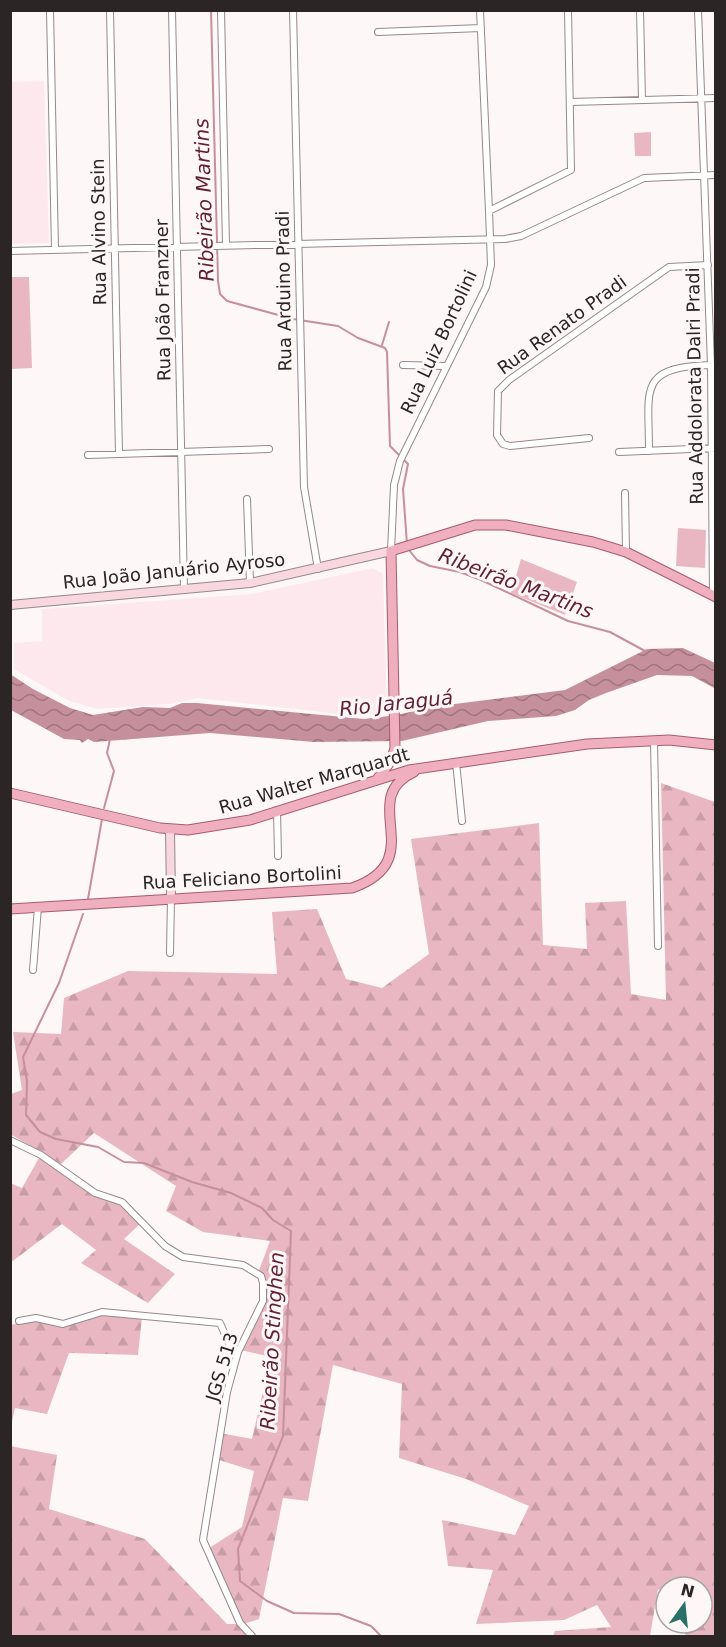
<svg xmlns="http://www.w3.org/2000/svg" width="726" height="1647" font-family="'DejaVu Sans',sans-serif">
<defs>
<pattern id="forest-firs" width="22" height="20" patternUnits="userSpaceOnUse" patternTransform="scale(1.5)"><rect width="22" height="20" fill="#e9b7c1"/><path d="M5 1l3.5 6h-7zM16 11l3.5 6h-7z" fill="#c89da6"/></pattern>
<pattern id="water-waves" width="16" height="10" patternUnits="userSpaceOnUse" patternTransform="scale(1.5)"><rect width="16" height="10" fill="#c5909b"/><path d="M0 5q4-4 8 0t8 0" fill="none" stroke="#a0757e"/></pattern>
</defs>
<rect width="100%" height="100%" fill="#fef7f8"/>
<path fill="#fde9ed" d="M44,81L49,243L11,244V82Z
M373,568L383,574L387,712L348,715L198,698L169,704L97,709L69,701L14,669V643L42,641V609L252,594Z"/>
<path fill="#e9b7c1" d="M651,132V156H635L634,133Z
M29,277L32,368L11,369V277Z
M678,528L706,530L705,568L676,566Z
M521,559L577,582L565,615L511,593Z"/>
<path fill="url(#forest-firs)" d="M661,783L715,802V1636H685L687,1623H702V1587H666V1592L658,1589L650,1636H553L555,1631L611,1627L597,1605L564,1620L476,1624L493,1570L448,1566L442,1520L515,1535L529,1506L466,1479L399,1458L402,1384L333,1365L308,1501L283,1498L259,1619L241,1625L251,1636H11L10,1446L57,1455L49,1509L145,1539L227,1624H241L206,1550L242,1527L254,1471L216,1459L220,1433L252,1439L271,1357L236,1349L259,1307L262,1294L258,1273L270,1241L203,1232L166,1211L176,1186L94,1133L61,1164L10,1134L11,1094L22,1090L13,1032L61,1034L64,998L128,971L277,974L272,912L317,909L346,979L382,988L429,954L411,839L539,823L543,945L587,949L585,903L626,901L631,994L666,1000Z
M39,1158L93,1195L121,1203L141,1223L124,1239L175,1274L148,1303L81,1263L96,1250L62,1224L10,1263V1183L22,1188Z
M101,1314L142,1317L138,1355L69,1353L47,1414L15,1408L11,1426V1325L33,1320L65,1326Z"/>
<path fill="url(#water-waves)" d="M683,648L715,663L716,689L692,676L657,675L606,693L589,700L575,710L556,716L488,721L402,741L314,742L210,733L94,742L88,739L82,743L80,740L64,739L11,710L10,674L33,689L70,708L93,715L143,707L170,708L182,703H197L364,719L397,715L431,707L565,690L647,649Z"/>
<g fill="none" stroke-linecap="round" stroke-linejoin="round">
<path stroke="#c5909b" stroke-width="2" d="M211,10L218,281L220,294L227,301L293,319L338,326L358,338L385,348L387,352L390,446L408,464L403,489L407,544
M382,345L389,322
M409,550L417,560L430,566L460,572L481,580L568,621L610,632L645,651
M104,808L114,771L107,753L110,739
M88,899L102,819
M83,914L59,983L23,1057L27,1081L26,1115L40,1132L56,1139L98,1147L124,1162L144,1163L192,1182L231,1193L262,1208L273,1220L291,1231L283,1436L238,1549L240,1581L267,1601L294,1613L339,1614L371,1626L381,1636"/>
<defs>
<path id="street" d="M50,10L55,250
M110,10L119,454
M172,10L184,589
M221,10L226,245
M293,10L304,487L318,569
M480,10L489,211
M640,10L642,100
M698,10L711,365L713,596
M378,32L481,28
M571,102L716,98
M10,251L505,239L521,236L644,178L716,175
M403,365L445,366
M589,438L510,446L503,444L497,435L498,391L509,380L669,267L708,265
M649,451C649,389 637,367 711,365
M619,452L715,448
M88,455L269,449
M625,493L626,552
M247,499L250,583
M391,551L394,485L400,461L486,287L491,265L489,211L571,170L568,10
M654,741L658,946
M456,762L462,821
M277,811L278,856
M170,953L171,898
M33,970L38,907
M10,1140L41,1155L95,1193L122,1202L165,1246L183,1257L243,1265L261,1276L263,1283V1301L238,1352L227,1392L203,1540L240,1623L252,1636
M19,1321L36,1318L63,1324L102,1312L220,1323L231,1348L238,1352"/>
<path id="secondary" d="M10,605L250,583L391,551
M170,830L171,898"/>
<path id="primary" d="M378,778L391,761L395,748L391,551L475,525H506L593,542L626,552L716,597
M10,793L160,828L188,830L250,820L409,770L587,744L669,740L716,745
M10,909L352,888C432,860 355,799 414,772"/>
</defs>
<use href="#street" stroke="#96888a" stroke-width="8"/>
<use href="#secondary" stroke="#96888a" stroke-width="10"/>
<use href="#primary" stroke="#a55c6e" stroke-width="11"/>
<use href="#street" stroke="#fff" stroke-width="6"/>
<use href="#secondary" stroke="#f8d7df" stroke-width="8"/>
<use href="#primary" stroke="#f0afbf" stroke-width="9"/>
</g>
<g text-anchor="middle" stroke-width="6" stroke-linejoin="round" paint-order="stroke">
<g font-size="18" fill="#2b2526" stroke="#fef7f8">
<text transform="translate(99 232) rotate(-91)" y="6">Rua Alvino Stein</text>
<text transform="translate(284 291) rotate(-91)" y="6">Rua Arduino Pradi</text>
<text transform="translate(163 300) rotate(-91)" y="6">Rua João Franzner</text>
<text transform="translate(562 325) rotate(-36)" y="6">Rua Renato Pradi</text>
<text transform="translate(439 342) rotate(-65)" y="6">Rua Luiz Bortolini</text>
<text transform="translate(695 386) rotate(-91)" y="6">Rua Addolorata Dalri Pradi</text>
<text transform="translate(174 571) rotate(-6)" y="6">Rua João Januário Ayroso</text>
<text transform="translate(314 781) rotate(-16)" y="6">Rua Walter Marquardt</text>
<text transform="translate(242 878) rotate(-3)" y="6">Rua Feliciano Bortolini</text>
<text transform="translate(222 1367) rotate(-73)" y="6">JGS 513</text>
</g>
<g font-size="20" font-style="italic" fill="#601f33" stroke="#fef7f8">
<text transform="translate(204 200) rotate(-92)" y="7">Ribeirão Martins</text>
<text transform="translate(516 583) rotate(21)" y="7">Ribeirão Martins</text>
<text transform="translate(396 703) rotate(-6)" y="7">Rio Jaraguá</text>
<text transform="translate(272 1341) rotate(-87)" y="7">Ribeirão Stinghen</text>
</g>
</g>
<rect width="726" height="1647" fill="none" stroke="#2b2526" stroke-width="24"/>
<g transform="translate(684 1605) rotate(15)"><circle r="28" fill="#fef7f8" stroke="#aaa3a4" stroke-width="1.5"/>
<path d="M0-4.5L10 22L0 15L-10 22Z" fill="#287068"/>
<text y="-9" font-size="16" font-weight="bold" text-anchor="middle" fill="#2b2526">N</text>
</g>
</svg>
